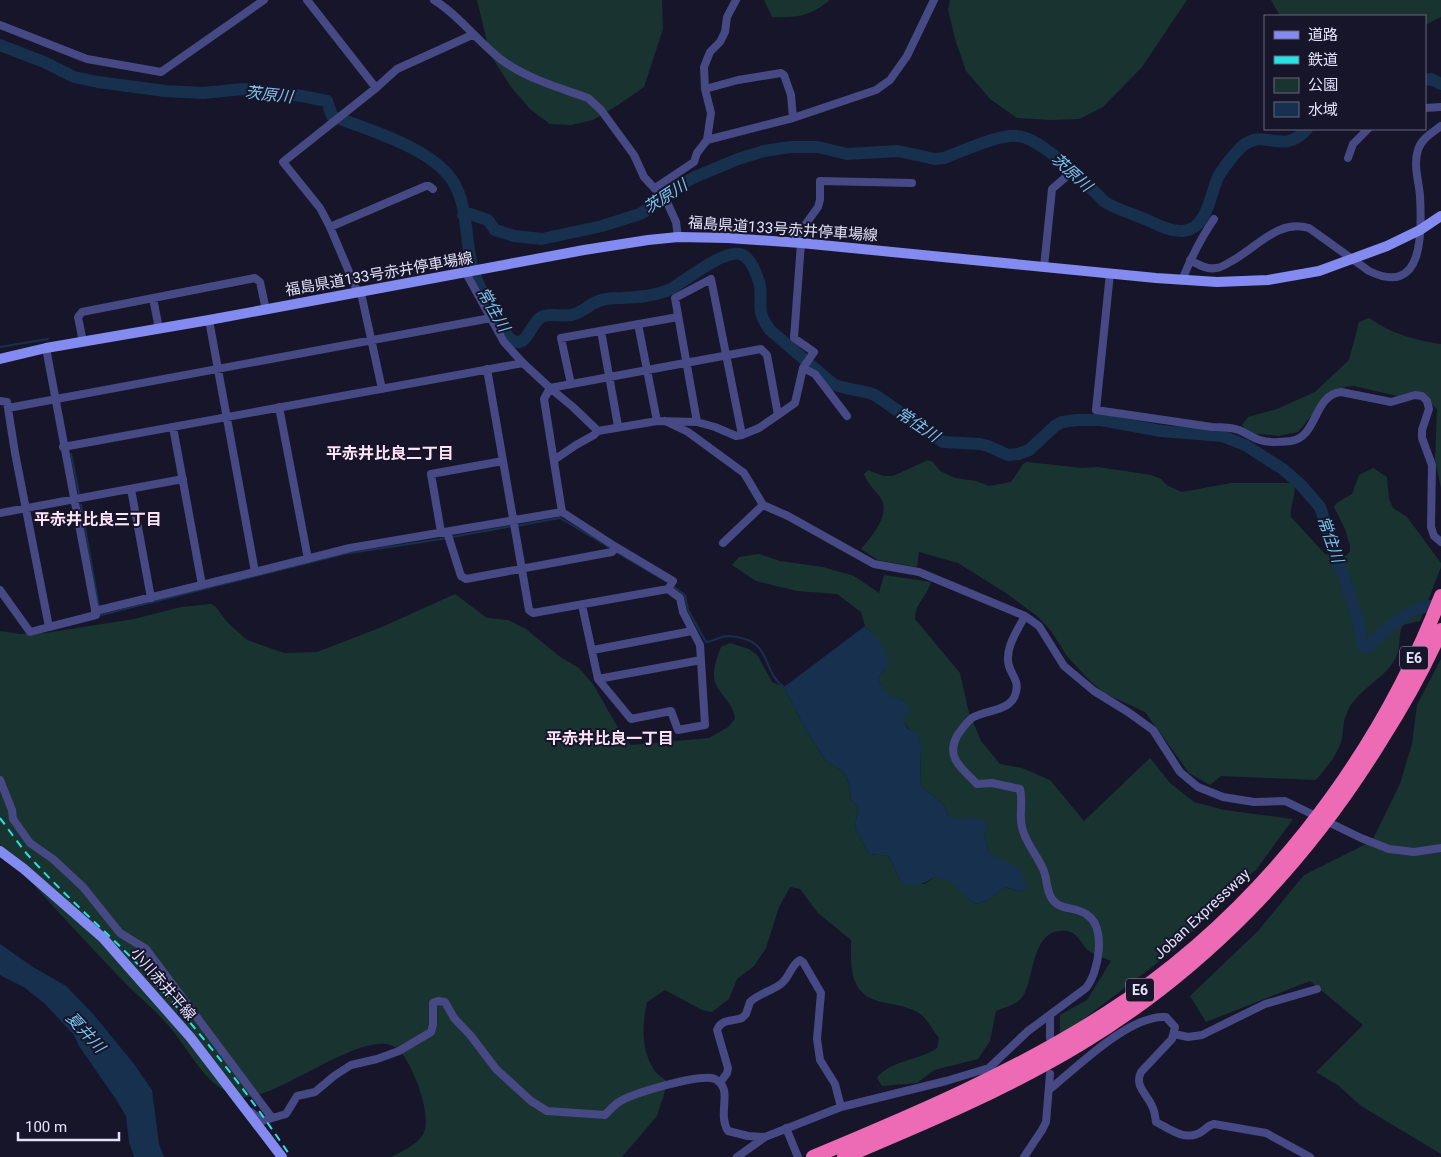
<svg xmlns="http://www.w3.org/2000/svg" width="1441" height="1157" font-family="Roboto,'Noto Sans JP',sans-serif">
<rect width="100%" height="100%" fill="#17152a"/>
<path fill="#193430" d="M477,0H662L663,29L644,87L618,105L593,120L571,125L550,124L530,109L511,87L490,54Z
M764,0H830C811,16 796,18 772,17Z
M950,0H1187L1142,67L1103,107L1079,119L1050,120L1017,118L990,99L966,71L956,42L948,10Z
M1271,0H1441V17L1425,25V16H1280Z
M1369,318C1392,334 1414,340 1441,344V488L1435,460L1437,409L1422,396L1402,397L1354,386L1345,387L1328,395L1298,432L1279,436L1249,433L1242,425L1248,417L1277,409L1315,392L1349,360L1359,322Z
M928,460L933,462L940,471L955,478L976,481L989,486L1011,482L1023,464L1027,462L1082,468L1098,467L1151,475L1161,479L1168,486L1182,492L1231,483H1293C1298,493 1289,506 1291,517L1325,554L1338,557L1347,555L1350,551V546L1345,529L1334,507L1337,503L1352,494L1359,475L1373,468L1387,477L1389,499L1393,508L1407,517L1441,563V567L1420,621L1403,625C1397,636 1402,649 1394,661C1381,682 1354,691 1346,715C1342,724 1344,736 1340,745C1335,758 1325,769 1316,780L1221,776L1210,785L1189,773L1145,712L1104,693L1088,679L1067,656L1051,631L1037,616L1006,593L958,563L919,552L917,567L878,560L861,549C871,537 892,514 880,497C874,489 868,484 864,474L868,470L883,476H893Z
M759,554L780,561L823,567L854,576L879,593L884,575L931,582C927,597 915,603 915,619L960,673L969,713L981,741L1000,764L1022,768L1050,780L1084,821L1150,758L1170,783L1194,802L1224,810L1293,819L1256,870L1206,910L1196,928L1173,951L1060,1037V1015L1087,1000L1111,961C1104,958 1095,955 1089,951C1081,945 1079,933 1067,931C1031,926 1035,978 1023,996C1017,1005 1006,1007 996,1011L990,1041L978,1059L934,1070L917,1083L882,1086L877,1078C890,1060 919,1061 937,1048L939,1038C933,1031 927,1018 919,1013C909,1007 897,1005 886,1003C849,996 851,971 851,940L818,913L800,889L790,887L779,907L766,948L754,966L737,979L729,999L712,1012L702,1010L665,990L647,1002C642,1024 641,1049 653,1068C656,1074 663,1078 668,1082L657,1116L622,1157H391C401,1152 416,1145 422,1136C435,1120 412,1061 398,1049C367,1023 277,1102 240,1097C234,1096 224,1090 219,1087C197,1071 185,1043 166,1023C154,1009 139,997 126,984C83,939 41,894 0,847V631L20,634L45,633L134,619L181,607L211,604L216,607L227,622L247,640L284,653L317,652L382,627L455,594L487,618L508,620L526,629L559,656L579,668L593,684L624,738L631,745L709,738L728,727L735,719C734,701 713,691 714,674C714,665 718,655 721,647L730,643L749,649L758,656L772,682L784,687L803,724L825,760L844,772L849,784L851,800L858,807L855,828L869,854L888,856L894,866L901,883L925,884L934,877L948,879L974,904L987,901L1005,887L1019,891L998,858L989,853L984,834L948,816L944,805L920,785L921,749L904,721L905,701C887,696 883,694 878,677L885,669L871,632L865,626L861,612L837,594L797,591L756,581L732,565L739,557Z
M1441,659V1154L1361,1106L1339,1086L1316,1072L1363,1025L1310,981L1206,1022L1190,996L1258,931L1304,875L1372,841L1400,784L1412,744L1417,705Z"/>
<path fill="#16304d" d="M865,626L879,640L889,660L885,669L878,677C883,693 888,696 905,701L909,710L904,721L908,729L918,734L921,749L920,785L944,805L948,816L957,819L977,818L989,823L984,834L989,853L1013,865L1023,873L1027,889L1019,891L1005,887L987,901L974,904L948,880L934,877C923,885 915,887 901,883L894,866L888,856L869,854L855,828L858,807L851,800L849,784L844,772L825,760L803,724L784,687Z
M0,944L33,967L66,986L94,1015L134,1064L152,1090L159,1144L164,1157H134L129,1142L126,1116L117,1101L79,1046L74,1035L45,1004L25,988L0,975Z"/>
<g fill="none" stroke-linecap="round" stroke-linejoin="round">
<path stroke="#16304d" stroke-width="2" d="M0,347L48,339
M71,454L79,493
M81,505L99,607
M516,526L560,518L612,549
M452,537L512,526
M616,552L670,584
M674,587L685,595L688,610L706,642C713,642 720,636 728,636C776,639 758,669 785,688
M101,615L344,554L448,538"/>
<path stroke="#16304d" stroke-width="12" d="M0,45L44,62L74,77L98,82L165,91L203,93L243,89L262,91L302,96L327,101L332,116C367,129 431,148 452,180C468,203 465,239 472,266C477,288 497,316 508,337C528,355 529,320 544,316C553,313 562,317 571,315C583,313 591,302 602,300C608,298 615,298 622,298C639,297 655,296 671,289C686,280 723,250 740,254C747,256 752,264 755,271C757,276 759,281 760,286C762,307 756,311 770,330L833,384C847,390 862,390 875,395L943,442L980,444L988,446L1008,455L1018,454L1029,450L1055,426L1062,422L1077,420H1101L1161,431L1222,436L1245,445L1283,469L1302,486L1320,507L1357,616L1363,647H1368C1382,632 1398,617 1418,609C1425,606 1434,606 1441,604
M1425,80L1431,79L1441,84
M463,215L470,214L488,220L495,230L514,236L542,239L602,226L640,214L650,208L669,191L695,177L738,159L764,151L790,147H818L847,154L898,151L935,159L944,158C963,151 999,134 1017,136C1041,137 1087,185 1105,202C1118,210 1133,214 1147,220C1158,225 1171,232 1183,231C1208,229 1210,194 1218,177C1223,168 1237,150 1245,144C1267,129 1283,156 1307,129"/>
<path stroke="#464983" stroke-width="8" d="M307,0L376,88
M434,0C459,15 479,43 503,61C528,79 560,88 588,98L601,110L634,155L644,177L667,202L676,222L678,237
M0,25L87,59L161,72L264,0
M705,89L738,80L781,73L784,75L791,95L793,118
M1425,108L1441,107
M707,140L793,118L876,90L890,80L907,56L934,0
M1348,158L1353,144L1368,129
M655,188L694,162L697,153L707,140L711,113L705,89L704,67L710,52L720,42L725,32L727,17L736,0
M330,227L426,186H429L433,189
M792,243L818,207L820,200V181L912,183
M1190,260C1197,264 1207,270 1216,268C1221,268 1226,264 1230,262C1257,248 1277,219 1309,228L1369,271C1424,298 1422,232 1420,196C1419,182 1413,165 1418,150C1421,139 1432,133 1441,126
M1044,267L1052,189L1075,169
M1110,273L1096,410L1212,427C1221,427 1230,427 1239,430C1246,433 1253,438 1260,440C1268,443 1283,442 1291,441C1318,437 1313,395 1341,392L1391,402L1415,395L1422,396L1427,401L1429,409L1422,430V438L1432,465L1431,527L1434,536L1441,542
M1182,280C1191,258 1201,238 1214,219
M358,293L330,227L320,208L283,162L376,88L397,69L472,35
M361,293L382,389
M153,298L159,329
M638,324L657,421
M601,331L618,426
M83,342L78,317L82,312L255,278L260,282L266,310
M46,348L96,615L49,627
M803,368L815,374L847,416
M487,369L529,610L533,613L668,589L680,598L683,612L700,645L705,725L678,730L671,711L631,719L598,679
M571,384L561,338L678,317
M550,388L761,349L767,355L778,415L759,428L742,435L736,436L715,427L697,422L657,421L598,431
M550,388L573,407L598,431L594,435L576,445L554,460
M0,401L7,402L15,453L49,627L30,632L0,590
M279,407L308,559
M8,408L491,318
M778,415L795,403L803,368L814,352L794,338L801,243
M665,421L688,432L744,473L763,505L788,516L874,564L919,572L1025,616L1039,626L1064,666L1094,691L1128,712L1153,730L1180,772L1198,787L1223,797L1254,802L1285,801L1361,838L1389,849L1414,852L1441,848
M697,422L675,298L711,279L742,435
M173,427L202,585
M63,447L523,363
M131,489L151,598
M562,512L616,547L673,581L668,589
M0,513L183,479
M441,532L431,474L503,461
M447,532L461,576L466,579L612,552L616,547
M723,543L763,505
M255,572L350,548L562,512L544,399L550,388L523,363L504,342L466,273
M582,605L598,679L701,660
M95,611L255,572L209,320
M593,650L692,631
M0,780L12,810L13,819L30,843L53,859L83,887L120,933L146,949L272,1118
M1050,1015V1038
M1174,1034L1188,1037L1202,1035L1265,1004L1317,989
M720,1083L727,1073L728,1068L717,1030C722,1018 732,1022 742,1018L746,1014L750,1002C759,993 773,991 782,983C790,976 791,965 800,960L803,962L821,993L817,1039L820,1060L835,1084L841,1107
M1049,1090C1076,1068 1130,1014 1166,1017L1175,1027L1172,1039L1141,1072C1134,1086 1147,1094 1152,1106C1155,1111 1155,1117 1156,1122C1168,1128 1183,1140 1197,1134C1204,1132 1207,1125 1214,1124L1266,1133L1310,1157
M251,1112L262,1121L286,1114L297,1096L315,1092L334,1076L351,1065L377,1059L399,1051L431,1032L433,1025V1003L438,1001L445,1002L454,1018L471,1036L496,1069L531,1101L547,1111L605,1115C609,1111 614,1105 619,1102C633,1093 701,1073 715,1079C716,1079 720,1083 721,1084C730,1095 718,1115 728,1131L748,1136L765,1137L841,1107L946,1081L989,1068L1028,1031L1086,988C1099,972 1107,927 1086,914C1074,906 1056,911 1050,895C1046,887 1047,877 1043,869C1036,853 1022,839 1021,820C1020,808 1023,802 1020,789L992,783L977,784C963,769 945,758 957,736C961,730 966,723 972,718C986,709 1012,712 1016,692C1019,681 1012,676 1009,666C1004,649 1017,631 1025,616
M786,1128L798,1157
M737,1157L765,1137
M1024,1157L1042,1130L1046,1122L1050,1074"/>
<path stroke="#848bf0" stroke-width="10" d="M0,359L46,348L209,320L584,250L648,240L678,237L728,238L801,243L1156,278L1217,282L1268,280L1319,271L1387,246L1420,230L1441,216
M0,851L24,869L103,938L191,1038L282,1157"/>
<path stroke="#ed6bb5" stroke-width="14" d="M813,1157C914,1115 1015,1072 1107,1013C1259,915 1376,763 1441,596
M844,1157C925,1123 1006,1089 1082,1043C1204,969 1305,864 1380,742C1403,706 1424,669 1441,630"/>
<path stroke="#25e3e4" stroke-width="2" stroke-dasharray="8 6" stroke-linecap="butt" d="M0,818C9,830 18,843 27,854C66,898 111,935 151,978C202,1034 249,1094 291,1157"/>
</g>
<g text-anchor="middle" stroke-width="4" stroke-linejoin="round" paint-order="stroke">
<g fill="#17152a" stroke="#a5a4bc" stroke-width="1">
<rect x="1400" y="646.5" width="28" height="23" rx="4"/>
<rect x="1126" y="978.5" width="28" height="23" rx="4"/>
</g>
<g font-size="14" font-weight="bold" fill="#e2e2fb">
<text x="1414" y="663">E6</text>
<text x="1140" y="995">E6</text>
</g>
<g font-size="15" fill="#e2e2fb" stroke="#17152a">
<text transform="translate(783 229) rotate(4)" y="5">福島県道133号赤井停車場線</text>
<text transform="translate(379 274) rotate(-10)" y="5">福島県道133号赤井停車場線</text>
<text transform="translate(1202 914) rotate(-43)" y="5">Joban Expressway</text>
<text transform="translate(163 984) rotate(49)" y="5">小川赤井平線</text>
</g>
<g font-size="16" font-style="italic" fill="#7cc4ef" stroke="#17152a">
<text transform="translate(269 94) rotate(6)" y="6">茨原川</text>
<text transform="translate(1072 172) rotate(42)" y="6">茨原川</text>
<text transform="translate(665 196) rotate(-33)" y="6">茨原川</text>
<text transform="translate(494 309) rotate(60)" y="6">常住川</text>
<text transform="translate(918 424) rotate(34)" y="6">常住川</text>
<text transform="translate(1331 539) rotate(71)" y="6">常住川</text>
<text transform="translate(86 1032) rotate(47)" y="6">夏井川</text>
</g>
<g font-size="16" font-weight="bold" fill="#fce3f5" stroke="#17152a">
<text x="390" y="459">平赤井比良二丁目</text>
<text x="98" y="525">平赤井比良三丁目</text>
<text x="610" y="744">平赤井比良一丁目</text>
</g>
</g>
<rect x="1264" y="15" width="162" height="115" fill="#17152a" stroke="#68677e"/>
<rect x="1274" y="31" width="25" height="8" fill="#848bf0" stroke="#68677e"/>
<text x="1308" y="40" font-size="15" fill="#e2e2fb">道路</text>
<rect x="1274" y="56" width="25" height="8" fill="#25e3e4" stroke="#68677e"/>
<text x="1308" y="65" font-size="15" fill="#e2e2fb">鉄道</text>
<rect x="1274" y="78" width="25" height="15" fill="#193430" stroke="#68677e"/>
<text x="1308" y="90" font-size="15" fill="#e2e2fb">公園</text>
<rect x="1274" y="102" width="25" height="15" fill="#16304d" stroke="#68677e"/>
<text x="1308" y="115" font-size="15" fill="#e2e2fb">水域</text>
<path d="M18 1132v8h101v-8" fill="none" stroke="#e2e2fb" stroke-width="2.5"/>
<text x="25" y="1132" font-size="15" fill="#e2e2fb" stroke="#17152a" stroke-width="4" paint-order="stroke">100 m</text>
</svg>
